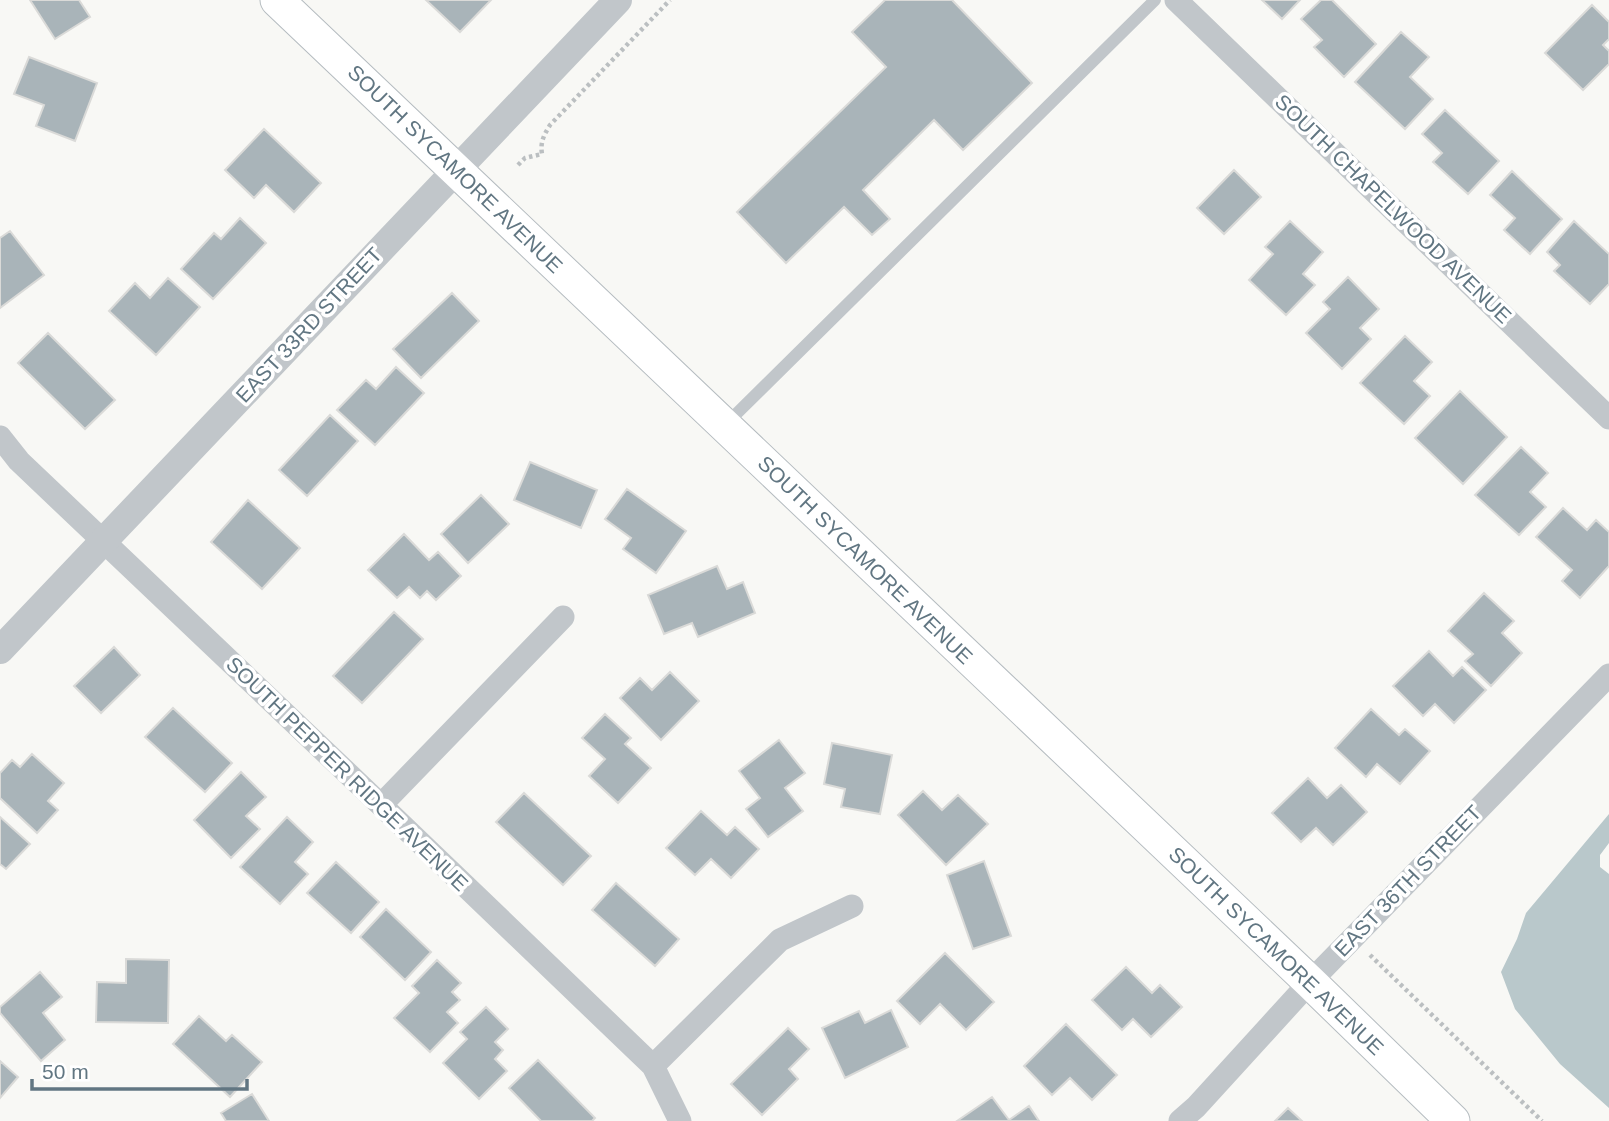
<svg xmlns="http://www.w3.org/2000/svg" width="1609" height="1121" font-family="Helvetica,sans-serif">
<rect width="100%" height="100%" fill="#f8f8f5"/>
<path fill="#b9c8cb" d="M1609,814V843L1600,855V867L1609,874V1108L1560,1064L1515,1009L1501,972L1517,939L1526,913Z"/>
<path fill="#a9b4b9" stroke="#dadad8" stroke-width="2" d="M30,0H79L90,17L55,39Z
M426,0H491L460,32Z
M885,0H952L1032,83L963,150L934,120L863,190L890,219L872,235L844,207L786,263L737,212L886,67L852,32Z
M1262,0H1300L1282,19Z
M1321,0H1332L1376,44L1344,77L1314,47L1322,40L1301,19Z
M1592,5L1609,22V39L1603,45L1609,51V64L1583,90L1545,53Z
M1401,32L1429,57L1410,77L1433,99L1405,129L1355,82Z
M29,57L97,83L75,141L36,126L44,105L14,94Z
M1445,110L1499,161L1468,194L1433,162L1442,153L1422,134Z
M264,129L321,183L294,212L266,185L254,198L225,170Z
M1234,170L1261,197L1224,234L1197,208Z
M1512,171L1562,219L1530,254L1504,230L1515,218L1490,195Z
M240,218L266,243L213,299L181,269L214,233L221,239Z
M1290,221L1323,252L1303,274L1315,285L1286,315L1249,280L1273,254L1265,247Z
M1574,221L1609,254V284L1590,304L1554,271L1560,265L1547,252Z
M10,231L44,275L0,308V238Z
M1348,277L1379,309L1360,328L1371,339L1342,369L1306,333L1330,309L1323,302Z
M168,278L200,307L156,355L109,311L135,283L150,298Z
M452,293L479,321L421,378L393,349Z
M48,333L115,400L85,429L18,363Z
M1405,336L1432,362L1414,381L1430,396L1404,424L1360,383Z
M396,367L424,393L375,445L337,410L366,380L376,389Z
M1460,391L1507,437L1463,484L1415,438Z
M330,415L358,441L307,496L279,470Z
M1521,447L1548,473L1530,492L1546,507L1519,535L1475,495Z
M530,462L597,490L581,528L514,500Z
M627,489L686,531L656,573L623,549L631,538L605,519Z
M481,495L509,524L468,563L441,534Z
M248,500L300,548L262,589L211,542Z
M1563,508L1587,530L1596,520L1609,532V566L1580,598L1562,581L1572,570L1536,537Z
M404,534L429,560L438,552L461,576L436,600L427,591L420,598L409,587L397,598L368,570Z
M717,566L727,589L743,582L755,613L698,637L692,623L664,634L648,595Z
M1484,593L1514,621L1502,633L1522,653L1491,686L1465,661L1473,654L1448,631Z
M394,612L423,639L362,703L333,676Z
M114,647L140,675L101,713L74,686Z
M1429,651L1453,676L1462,667L1486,690L1454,723L1435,704L1423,716L1393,686Z
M670,672L699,701L661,740L620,698L640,678L652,690Z
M173,708L232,763L205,792L145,737Z
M1371,709L1399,735L1405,729L1430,751L1400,784L1377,764L1366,777L1335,748Z
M605,714L631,738L625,744L651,768L618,803L589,776L605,759L582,738Z
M779,740L805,773L785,788L803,811L768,837L746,809L760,798L739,771Z
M832,743L892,755L880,814L841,807L845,789L824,784Z
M32,754L64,783L48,801L58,810L37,833L0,798V773L12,760L20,767Z
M241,772L266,797L246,816L260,829L231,858L194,820Z
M1308,778L1327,798L1341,785L1367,812L1333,845L1316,828L1301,842L1272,813Z
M923,791L942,810L958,795L988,824L946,865L898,815Z
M524,793L591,856L563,885L496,822Z
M701,811L727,835L735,827L759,849L731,878L711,859L695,875L666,848Z
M0,817L30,844L6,869L0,864Z
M287,817L313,842L295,862L308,874L280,904L240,867Z
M984,861L1011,936L973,949L947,875Z
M336,862L379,902L351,933L307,893Z
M616,883L679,939L655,966L592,910Z
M386,909L431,952L405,980L360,937Z
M945,953L994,1002L966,1030L940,1004L920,1024L897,1001Z
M126,959L169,960L168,1023L96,1022L97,982L126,983Z
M437,960L461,983L452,992L460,1000L447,1012L458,1023L430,1052L394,1018L419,993L412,986Z
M1126,967L1152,993L1160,985L1182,1007L1151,1037L1133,1019L1122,1030L1092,1000Z
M40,972L62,997L43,1013L65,1040L41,1061L0,1013V1007Z
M486,1007L508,1029L495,1042L503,1050L495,1059L507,1071L479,1099L443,1063L467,1039L460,1032Z
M891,1010L908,1047L845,1078L822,1028L859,1011L865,1023Z
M199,1016L226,1041L232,1035L262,1062L230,1097L173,1044Z
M1066,1024L1117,1075L1092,1100L1070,1078L1052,1095L1024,1066Z
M788,1028L809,1049L789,1069L798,1079L762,1115L731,1084Z
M538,1060L595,1118L592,1121H541L509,1088Z
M0,1061L18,1077L0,1098Z
M252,1094L269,1121H226L221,1113Z
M992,1097L1009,1120L1029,1106L1039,1121H957Z
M1288,1108L1302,1121H1275Z"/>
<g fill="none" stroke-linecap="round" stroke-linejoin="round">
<defs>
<path id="secondary" d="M277,0L1310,982L1453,1121"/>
</defs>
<use href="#secondary" stroke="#b5bcc0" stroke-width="35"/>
<path stroke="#bbbfc1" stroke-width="4.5" stroke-dasharray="3.5 3.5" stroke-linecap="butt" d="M518,165L525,158L542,154C540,142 544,135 550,125L670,0
M1370,955L1542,1121"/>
<path stroke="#c1c6ca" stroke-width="12" d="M724,426L1155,0"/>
<path stroke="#c1c6ca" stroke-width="23" d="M1176,0L1609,418
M0,437L19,461L381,805L653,1066L680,1121
M381,805L563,617
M653,1066L780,940L852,906
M1180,1121L1196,1107L1310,982L1609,675"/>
<path stroke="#c1c6ca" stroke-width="28" d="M0,650L618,0"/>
<use href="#secondary" stroke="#fff" stroke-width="33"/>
</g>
<g text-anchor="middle" stroke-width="7" stroke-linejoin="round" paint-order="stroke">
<g font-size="21" fill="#617682" stroke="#fff">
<text transform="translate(455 169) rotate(44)" y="7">SOUTH SYCAMORE AVENUE</text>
<text transform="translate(1393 209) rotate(44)" y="7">SOUTH CHAPELWOOD AVENUE</text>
<text transform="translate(309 325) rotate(-47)" y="7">EAST 33RD STREET</text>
<text transform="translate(865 560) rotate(44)" y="7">SOUTH SYCAMORE AVENUE</text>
<text transform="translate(347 774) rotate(44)" y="7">SOUTH PEPPER RIDGE AVENUE</text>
<text transform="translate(1408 881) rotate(-46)" y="7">EAST 36TH STREET</text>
<text transform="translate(1276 951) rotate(44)" y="7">SOUTH SYCAMORE AVENUE</text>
</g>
</g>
<path d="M32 1079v10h215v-10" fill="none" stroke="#617682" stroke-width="3.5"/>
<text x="42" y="1079" font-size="21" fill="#617682" stroke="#ffffff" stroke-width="5" paint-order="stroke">50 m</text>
</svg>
